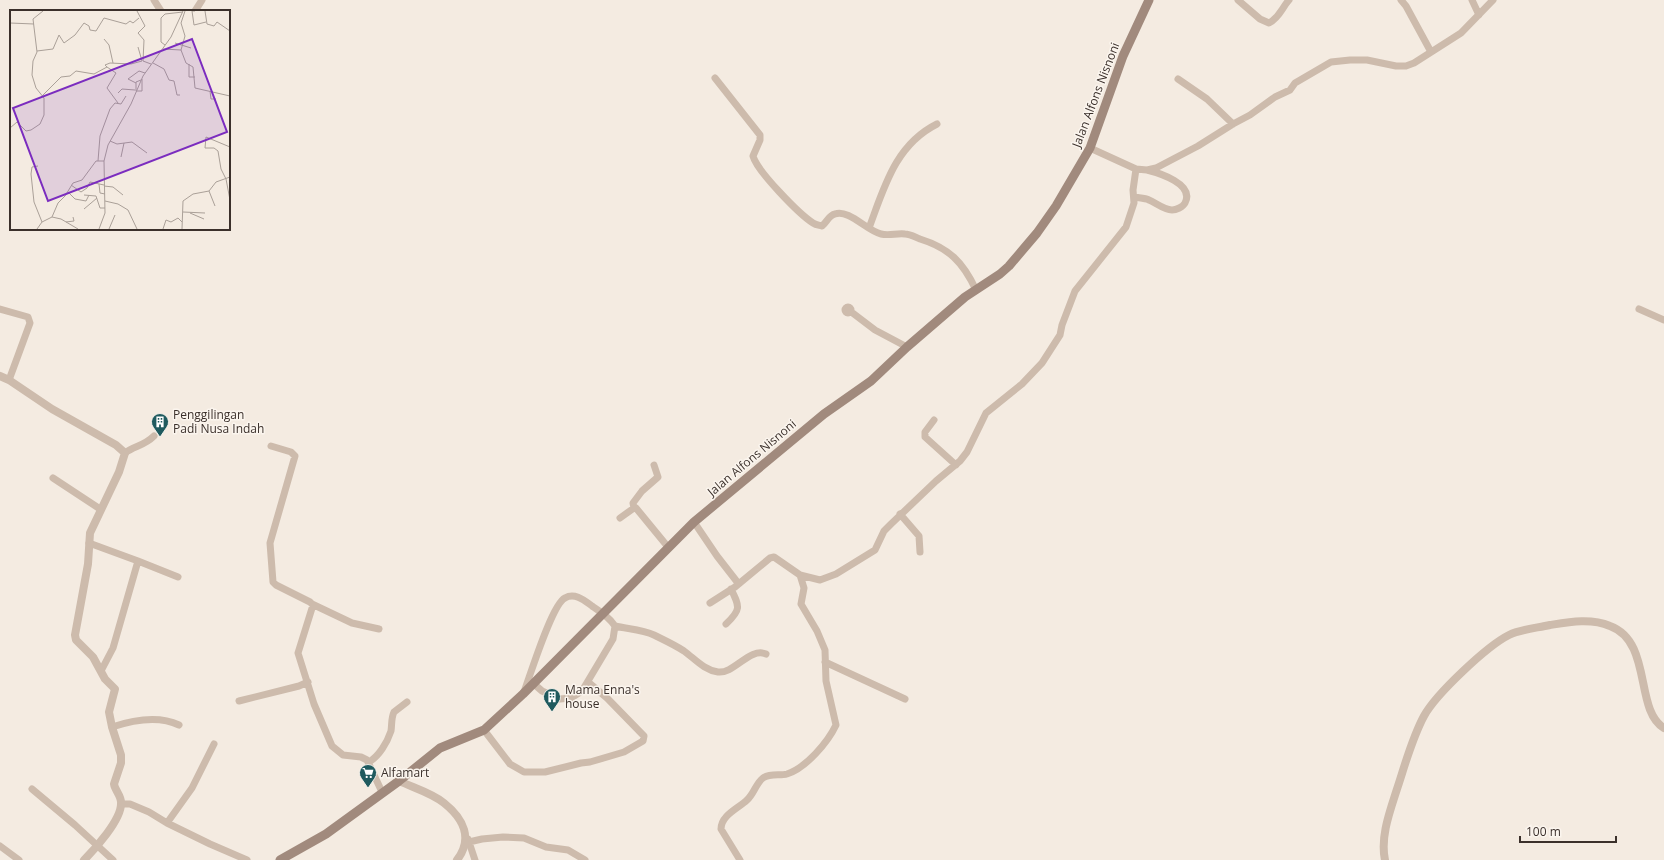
<svg xmlns="http://www.w3.org/2000/svg" width="1664" height="860" font-family="'Open Sans',sans-serif">
<rect width="100%" height="100%" fill="#f4ebe1"/>
<g fill="none" stroke-linecap="round" stroke-linejoin="round">
<path stroke="#cdbbac" stroke-width="7" d="M154,0L161,11
M1238,0L1260,19L1269,23C1280,17 1281,9 1289,0
M1401,0L1406,6L1431,52
M1472,0L1479,15
M195,11L202,0
M715,78L760,135V140L753,156C757,171 799,214 813,223C816,225 818,225 822,226C827,222 829,215 835,214C849,209 867,231 881,234C889,236 897,233 905,234C910,234 915,237 920,239C949,248 963,262 976,290
M1178,79L1207,99L1233,124
M1090,148L1136,169L1147,170L1156,168L1198,146L1233,124L1250,115L1275,97L1290,90L1295,83L1331,62L1350,60H1367L1396,66H1406L1414,63L1461,33L1493,0
M1134,197C1139,198 1145,198 1149,200C1156,203 1164,210 1172,210C1176,210 1183,207 1185,203C1195,184 1159,173 1147,170
M869,228C884,188 895,145 937,124
M845 310a3 3 0 1 1 6 0a3 3 0 1 1-6 0Z
M0,309L28,317L30,323L9,380
M1639,309L1664,320
M850,311L875,330L907,347
M934,420L925,432V437L956,465
M271,446L291,452L295,456L270,543L273,582L276,585L310,602L313,605L298,653L314,704L332,746L343,755L361,757L367,760L382,792
M125,453C134,446 144,446 154,436
M53,478L100,509
M634,508L633,503L642,491L658,477L654,465
M900,514L919,536L920,552
M620,518L634,508H636L668,547
M694,522L717,556L738,583
M89,543L138,561L113,648L101,671
M138,561L178,577
M710,603L735,587L770,558L774,557L800,575L820,580L836,574L875,550L884,531L891,524L936,481L960,461L967,452L986,413L1022,384L1042,363L1060,335L1062,325L1075,291L1126,227L1134,203L1133,190L1136,169
M312,604L352,623L379,629
M726,624C741,610 740,607 731,589
M615,626C628,629 643,630 654,635C664,640 675,645 684,651C695,659 704,670 718,672C734,674 750,647 766,654
M825,662L905,699
M524,692C530,676 552,604 565,598C575,592 585,601 592,606C601,612 609,617 615,626L613,639L582,691L571,698L560,699L542,691L534,684
M239,701L299,686L308,682
M112,727C133,720 158,715 179,725
M484,730L510,764L524,772H545L581,763L590,762L624,752L643,741L644,736L607,698L588,682
M369,762C379,756 387,743 391,731C392,725 391,718 394,712L407,702
M32,789L75,825L113,860
M122,804H130L149,812L167,823L210,844L247,860
M167,823L192,788L214,744
M468,839L475,860
M469,842L482,839L503,837L524,838L546,847L568,850L585,860
M0,846L19,860
M740,860L721,829C721,815 739,808 747,800C754,794 756,783 763,778C770,773 780,776 787,774C806,768 828,742 836,725L826,681L825,650L817,631L801,604L804,588L800,575"/>
<path stroke="#cdbbac" stroke-width="8" d="M0,376L9,380L52,409L116,445L125,453L119,472L90,533L88,564L75,635L76,640L93,657L105,679L115,689L109,712L112,727L121,755V763L114,784C115,791 122,796 121,804C121,820 95,849 84,860
M399,781C414,788 432,793 444,803C464,819 473,839 457,860
M1385,860C1380,837 1390,811 1397,789C1405,765 1412,738 1424,716C1436,694 1487,646 1509,635C1521,629 1537,628 1550,625C1569,622 1591,618 1610,626C1653,642 1634,710 1664,728"/>
<path stroke="#a18a7d" stroke-width="9" d="M280,860L326,834L399,781L440,748L484,730L523,694L694,522L824,414L871,381L907,347L965,297L1000,274L1009,266L1037,233L1056,206L1090,148L1123,56L1149,0"/>
</g>
<defs>
<symbol id="building-pin" viewBox="-11 -11 22 30"><path d="M0 17L-7.5 6A9.5 9.5 0 1 1 7.5 6Z" fill="#1f5a5e" stroke="#fbf5ee"/><path d="M-4-6H4V6H1V3H-1V6H-4ZM-2.5-4.3h1.7v1.8h-1.7ZM.8-4.3h1.7v1.8H.8ZM-2.5-1h1.7V.8h-1.7ZM.8-1h1.7V.8H.8Z" fill="#fff"/></symbol>
<symbol id="supermarket-pin" viewBox="-11 -11 22 30"><path d="M0 17L-7.5 6A9.5 9.5 0 1 1 7.5 6Z" fill="#1f5a5e" stroke="#fbf5ee"/><path d="M-6-5.5h2.5l.6 2H6L4.5 2H-2.5L-4.4-4H-6ZM-1.5 3.2a1.3 1.3 0 1 0 .1 0ZM3 3.2a1.3 1.3 0 1 0 .1 0Z" fill="#fff"/></symbol>
</defs>
<g fill-rule="evenodd">
<use href="#building-pin" x="150" y="412" width="20" height="27"/>
<use href="#building-pin" x="542" y="687" width="20" height="27"/>
<use href="#supermarket-pin" x="358" y="763" width="20" height="27"/>
</g>
<g text-anchor="middle" stroke-width="3" stroke-linejoin="round" paint-order="stroke">
<g font-size="12" fill="#3b302b" stroke="#fbf5ee">
<text transform="translate(1096 95) rotate(-69)" y="4">Jalan Alfons Nisnoni</text>
<text transform="translate(752 458) rotate(-40)" y="4">Jalan Alfons Nisnoni</text>
</g>
<g font-size="12" fill="#3b302b" stroke="#fbf5ee" text-anchor="start">
<text x="173" y="419">Penggilingan<tspan x="173" dy="14">Padi Nusa Indah</tspan></text>
<text x="565" y="694">Mama Enna's<tspan x="565" dy="14">house</tspan></text>
<text x="381" y="777">Alfamart</text>
</g>
</g>
<g transform="translate(10 10)">
<rect width="220" height="220" fill="#f4ebe1"/>
<path fill="none" stroke="#aaa098" stroke-width="1" d="M127,1L135,16L128,23L134,30L133,51L141,54M175,1L171,13L175,26L171,40L176,53L183,57L185,78L220,86M185,1H182L184,15L196,12M195,1L197,14L204,16L207,12L220,21M0,13L24,14M49,25L54,33L65,25L74,13L79,16L80,20L86,21L94,8L116,14L120,11L123,13L129,8M94,29L99,35L103,53M165,33L181,38M155,35L151,32V8L155,4L173,2M128,37L132,51M153,39L171,40M27,41L43,39L49,25M143,53L154,59L159,70L164,71L167,85H170M179,54V67H185M97,57L95,55L100,53L121,54L132,51M131,70L126,72V81H132V69M126,73L118,69L129,61L135,63M200,81L201,89H206M108,83L112,79L125,80M32,86L51,67L60,66L66,61L84,64L97,57L106,63L97,78L108,93M0,118L7,112L16,121L21,120L30,114L34,105V88L26,78L22,65L23,51L27,42L23,9L33,1M100,131L107,134L122,132L137,143M111,147L114,133M88,151L90,126L100,99L105,93L111,94L116,86M28,156L22,157L21,164L24,192L32,212M216,169L211,159L208,141L204,138H195L196,127L220,137M216,169L220,190M89,174L90,183L95,184M61,175L71,182L77,178L80,172L94,175M94,176L103,177L113,185M199,181L205,196M58,182L65,189L76,191L79,185M74,185L86,186L90,198H95M95,191L108,194L118,200L127,219M74,199L87,188M173,202L195,203M180,203L194,209M42,207L48,193L55,186L63,173L72,170L86,151H94M56,212L64,211L63,207M27,219L32,212L42,207L51,209L68,219M89,219L95,203L94,151L98,135L121,94L133,66L161,27L173,1M99,219L105,205M153,219L156,210L161,212L168,208L172,212M172,219L173,191L183,184L199,181L206,172L220,167"/>
<path fill="#7b2cbf" fill-opacity="0.15" stroke="#7b2cbf" stroke-width="2" d="M182,29L217,122L38,191L3,98Z"/>
<rect width="220" height="220" fill="none" stroke="#3b302b" stroke-width="2"/>
</g>
<path d="M1520 836v6h96v-6" fill="none" stroke="#3b302b" stroke-width="2"/>
<text x="1526" y="836" font-size="12" fill="#3b302b" stroke="#fbf5ee" stroke-width="3" paint-order="stroke">100 m</text>
</svg>
